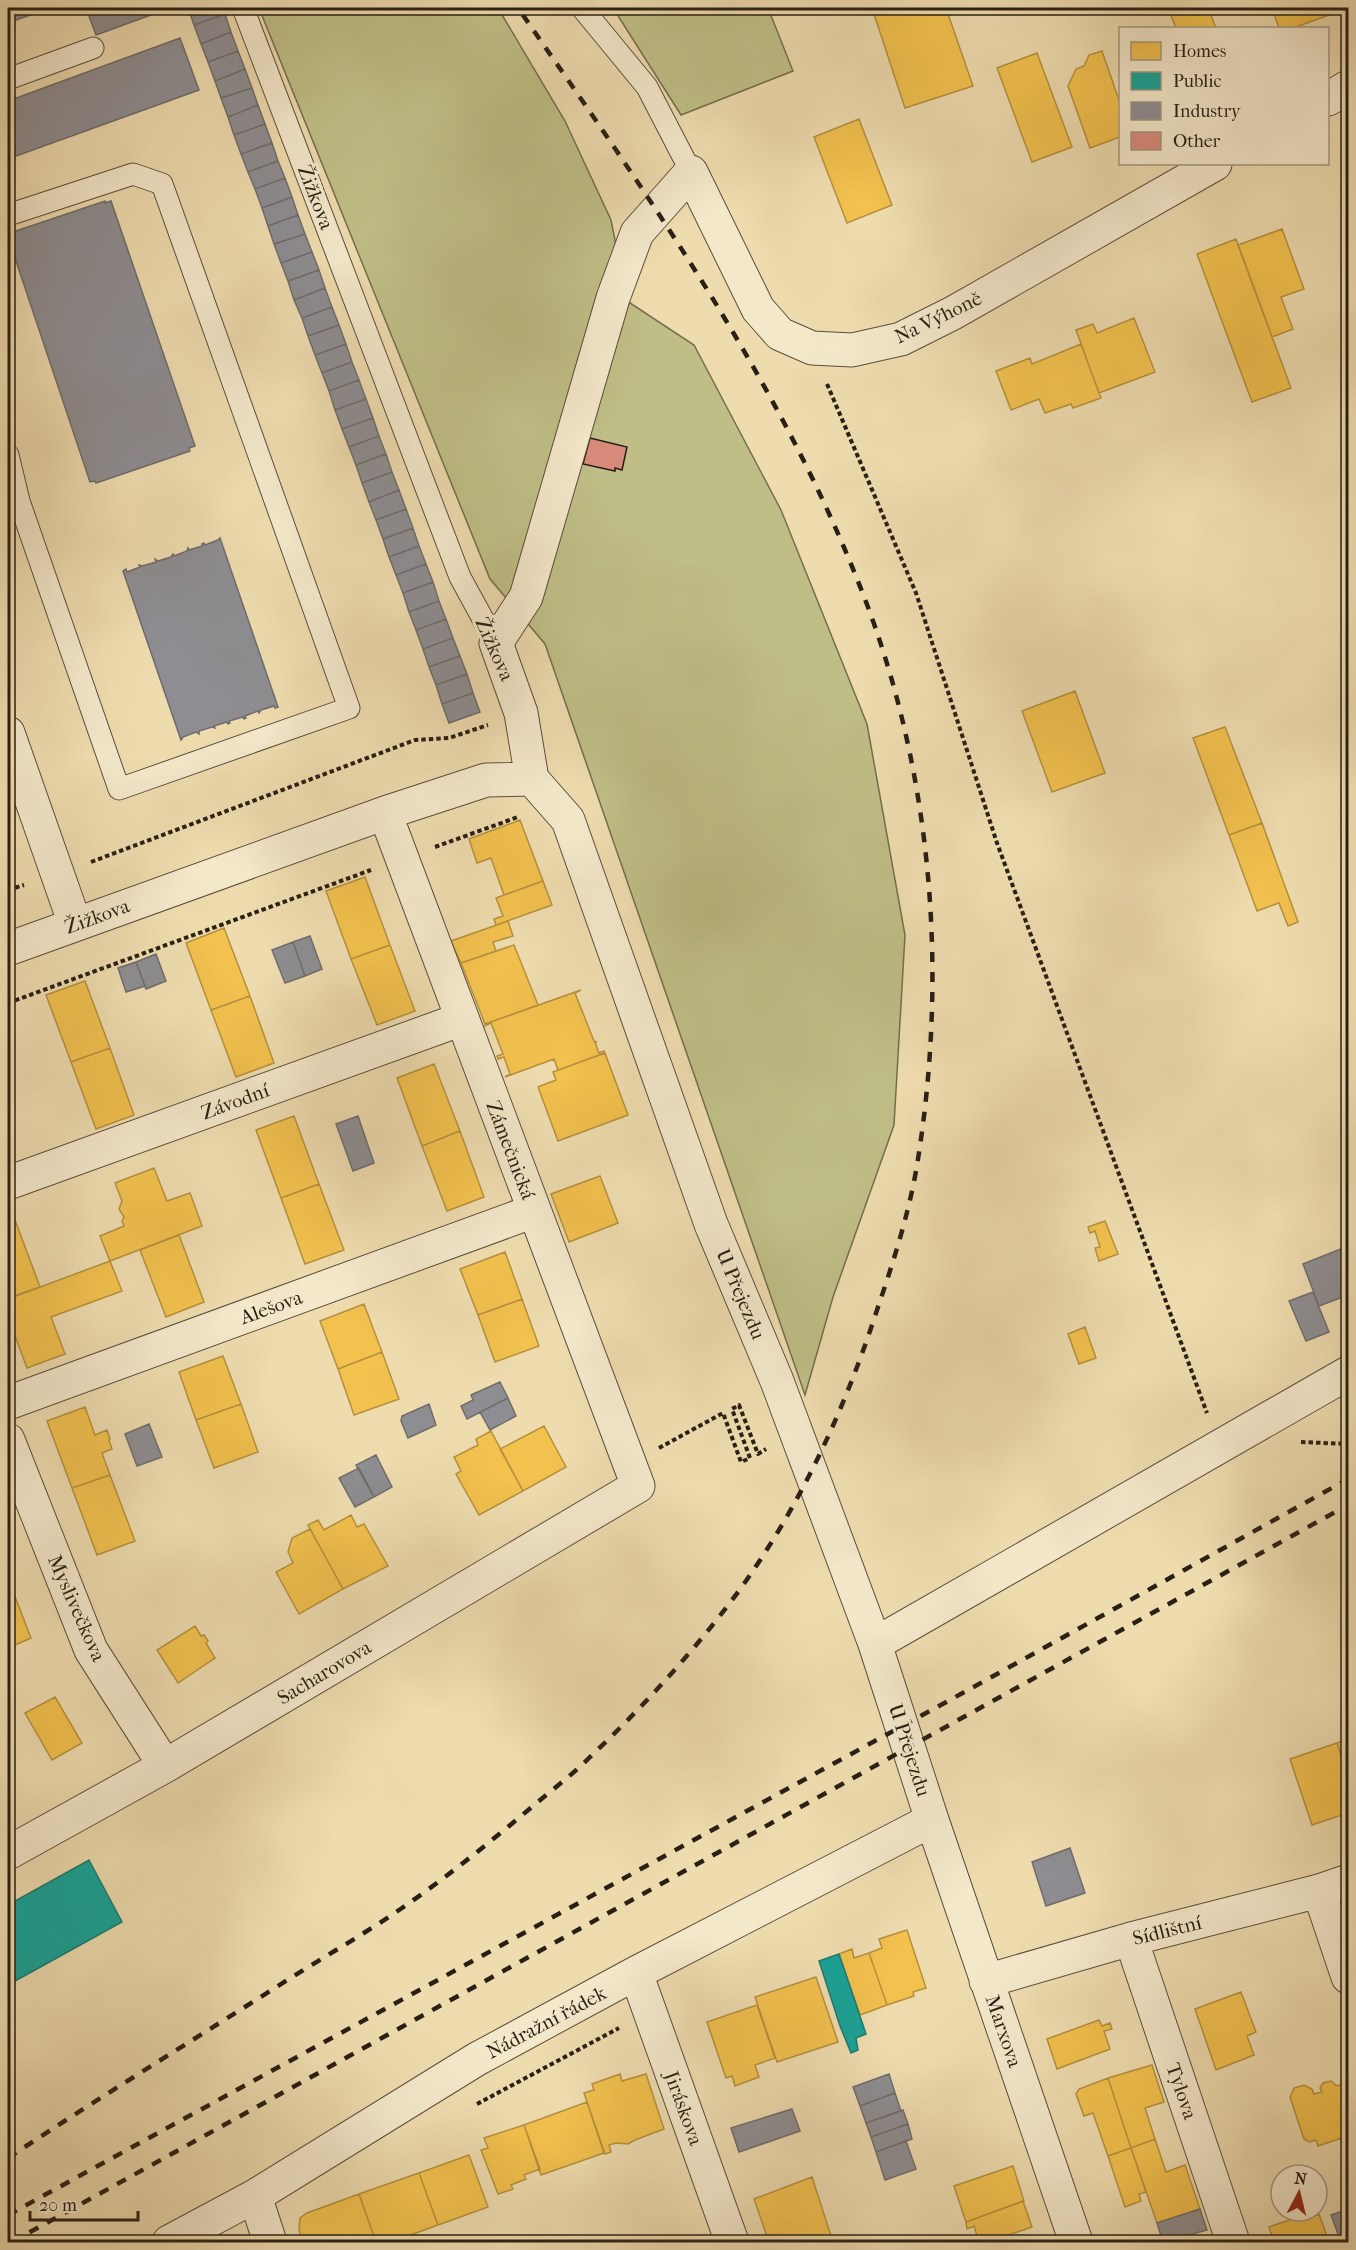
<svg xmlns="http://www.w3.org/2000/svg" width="1356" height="2250" font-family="'IM FELL French Canon',serif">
<rect width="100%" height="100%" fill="#eedcaf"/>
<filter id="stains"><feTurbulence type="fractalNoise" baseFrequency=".00333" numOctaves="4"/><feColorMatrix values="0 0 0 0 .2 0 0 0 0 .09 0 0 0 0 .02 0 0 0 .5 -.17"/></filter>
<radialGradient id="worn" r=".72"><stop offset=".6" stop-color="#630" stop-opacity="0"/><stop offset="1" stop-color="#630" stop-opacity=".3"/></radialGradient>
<path fill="#bfbe86" stroke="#746e4e" stroke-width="1.5" d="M259,8H498L565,121L611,220L627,301L694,345L781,510L867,724L905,935L894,1125L833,1297L805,1395L545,644L490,579Z
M613,8H768L793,71L681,115Z"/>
<path fill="#f2c14e" stroke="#b5903d" stroke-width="1.5" d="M872,8H946L973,86L905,108Z
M1168,8H1208L1216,28H1176Z
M1272,8H1338L1340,11L1293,28H1279Z
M1102,51L1120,103V137L1090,148L1068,86L1076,69L1084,66L1089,55Z
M1037,53L1072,147L1032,162L997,68Z
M859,119L892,205L847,223L814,137Z
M1282,229L1304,289L1281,297L1293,329L1272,337L1238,245Z
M1236,239L1291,388L1252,402L1197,254Z
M1134,318L1155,372L1099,393L1076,330L1093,324L1097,333Z
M1081,344L1101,398L1073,408L1071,404L1045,413L1039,399L1011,410L996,371L1030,358L1032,364Z
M1075,691L1105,773L1052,792L1022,711Z
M1225,727L1262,823L1229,835L1193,738Z
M520,820L543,881L504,895L491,858L477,863L469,839Z
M1262,823L1298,922L1288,926L1279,903L1257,911L1229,835Z
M365,877L390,945L351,959L326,891Z
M543,881L552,905L496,925L494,919L503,916L496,898Z
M508,921L513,936L493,942L496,951L461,963L451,941Z
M224,928L250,996L211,1010L186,943Z
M390,945L415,1011L377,1025L351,959Z
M514,945L538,1005L485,1024L461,963Z
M85,981L110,1048L71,1062L46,995Z
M581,990L575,993L594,1041L597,1042H595L599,1053L604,1051L605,1053L558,1070L554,1059L505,1077L510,1074L504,1057L498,1059L497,1056L503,1054L491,1023L485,1026V1024Z
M250,996L274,1063L236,1077L211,1010Z
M110,1048L134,1115L96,1129L71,1062Z
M605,1053L628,1115L558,1141L538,1087L556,1080L553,1072Z
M434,1064L460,1131L422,1146L397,1078Z
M294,1116L319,1184L281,1198L256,1130Z
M460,1131L484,1197L447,1211L422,1146Z
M154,1168L167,1201L190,1193L202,1226L110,1261L100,1236L124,1226L122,1221L124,1217L119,1209L122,1201L115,1183Z
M600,1176L618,1223L569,1242L551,1194Z
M319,1184L344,1250L305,1264L281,1198Z
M15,1220L40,1287L8,1298V1222Z
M1105,1221L1118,1254L1099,1261L1095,1248L1100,1247L1095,1231L1090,1233L1088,1227Z
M179,1235L204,1302L166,1317L140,1250Z
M505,1252L522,1299L478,1315L460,1269Z
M110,1261L122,1291L51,1317L65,1354L27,1368L8,1317V1299Z
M522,1299L539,1346L495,1362L478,1315Z
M364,1304L382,1352L338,1369L320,1321Z
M1085,1327L1096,1358L1079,1364L1068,1334Z
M382,1352L399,1399L354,1415L338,1369Z
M223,1356L241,1404L196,1420L179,1372Z
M241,1404L258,1452L214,1468L196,1420Z
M85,1407L95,1435L107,1430L110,1439L109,1440L112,1449L102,1453L110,1475L72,1488L47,1421Z
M544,1426L566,1467L523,1491L500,1449Z
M491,1431L523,1491L479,1515L456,1474L461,1471L454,1457L478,1445L476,1439Z
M110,1475L135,1541L97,1555L72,1488Z
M351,1515L357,1527L364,1524L388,1566L343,1589L308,1525L318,1520L324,1530Z
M310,1529L343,1589L299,1614L276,1572L293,1563L288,1552L292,1538Z
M14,1594L31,1638L8,1648V1596Z
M195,1626L201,1636L204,1635L208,1641L206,1643L215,1658L178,1683L157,1650Z
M55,1697L82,1743L52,1760L25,1713Z
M1348,1739V1776L1337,1743Z
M1337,1743L1348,1776V1813L1312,1825L1290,1759Z
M907,1930L926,1988L913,1992L914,1996L887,2005L869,1953L882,1948L879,1939Z
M852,1949L854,1958L869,1953L887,2005L860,2015L839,1954Z
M816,1977L838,2042L777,2062L755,1997Z
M1241,1992L1256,2032L1247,2036L1254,2055L1216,2070L1195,2009Z
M757,2005L775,2058L755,2065L759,2077L735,2086L732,2076L726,2078L707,2022Z
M1099,2020L1102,2026L1110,2023L1112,2029L1104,2031L1110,2049L1057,2069L1047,2039Z
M1152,2065L1164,2102L1145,2108L1155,2139L1131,2148L1108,2078Z
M620,2074L622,2081L646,2074L664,2129L635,2140L628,2144L616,2143L609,2145L611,2152L605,2154L584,2093L594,2090L592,2084Z
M1108,2078L1131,2148L1108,2156L1093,2113L1084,2116L1076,2094L1079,2089Z
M1331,2081L1337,2086L1343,2084L1347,2097L1348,2136L1318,2146L1316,2140L1309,2142L1304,2139L1290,2097L1294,2088L1304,2085L1312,2089L1314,2094L1322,2092L1320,2088L1323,2083Z
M587,2102L604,2153L541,2175L524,2125Z
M524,2125L540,2169L524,2175L526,2179L511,2185L513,2189L498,2194L481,2150L488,2148L484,2138Z
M1155,2139L1166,2172L1185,2165L1200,2209L1157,2223L1131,2148Z
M1131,2148L1146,2192L1139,2194L1141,2201L1125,2207L1108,2156Z
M469,2155L488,2207L438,2225L419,2173Z
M1013,2166L1024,2201L966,2222L954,2186Z
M419,2173L438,2225L392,2242H376L359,2194Z
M812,2177L833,2242H769L754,2199Z
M359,2194L376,2242H303L299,2230L300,2218L307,2213Z
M1023,2201L1032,2227L988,2242H979L974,2226L967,2229L966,2222Z
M1307,2214L1309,2218L1319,2214L1329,2242H1274L1269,2227Z"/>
<path fill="#17a398" stroke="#1c7b71" stroke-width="1.5" d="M89,1860L122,1922L8,1985V1905Z
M839,1954L866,2034L856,2038L858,2050L851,2053L840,2026L819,1961Z"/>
<path fill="#8d8d92" stroke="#6f6c6c" stroke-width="1.5" d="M8,8H50L8,23Z
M86,8H170L96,35Z
M188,8H223L225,14L194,25Z
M225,14L231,32L201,44L194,25Z
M231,32L238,51L208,62L201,44Z
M180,38L199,90L8,159V101Z
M238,51L245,69L215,81L208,62Z
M245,69L252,88L221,98L215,81Z
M252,88L258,105L228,117L221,98Z
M258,105L265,124L234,135L228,117Z
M265,124L272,143L241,154L234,135Z
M272,143L278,161L248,172L241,154Z
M278,161L285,178L255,189L248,172Z
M285,178L292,197L262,208L255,189Z
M292,197L298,215L268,226L262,208Z
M105,201V203L111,201L195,446L189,448L190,451L96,483L95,481L90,482L8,237L11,235L10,233Z
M298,215L305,234L274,244L268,226Z
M305,234L312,252L281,263L274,244Z
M312,252L319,270L288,281L281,263Z
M319,270L325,288L294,300L288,281Z
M325,288L332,307L302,318L294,300Z
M332,307L339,325L308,336L302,318Z
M339,325L346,344L315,355L308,336Z
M346,344L352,362L322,373L315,355Z
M352,362L359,380L329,391L322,373Z
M359,380L366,399L335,410L329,391Z
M366,399L373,418L342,429L335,410Z
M373,418L379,436L349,447L342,429Z
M379,436L386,454L356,465L349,447Z
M386,454L392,472L362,483L356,465Z
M392,472L399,490L369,502L362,483Z
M399,490L406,509L376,520L369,502Z
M406,509L413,528L383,539L376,520Z
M413,528L419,546L389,557L383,539Z
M220,538L278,707L275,708L274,706L261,710L259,713L258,711L245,716L246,718L244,719L243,717L229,721L230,723L228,724L227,722L214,726L215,728L212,727L199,731V734L196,732L183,737L181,740L123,571L126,569L127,572L140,567L139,565L142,566L156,562L155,559L158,561L171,557L173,554L174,556L187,551L188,548L189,550L202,546V544L204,543L205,545L218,540Z
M419,546L426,564L396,575L389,557Z
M426,564L433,582L403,593L396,575Z
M433,582L439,601L409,612L403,593Z
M439,601L446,619L416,630L409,612Z
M446,619L453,638L423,649L416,630Z
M453,638L460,656L429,667L423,649Z
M460,656L467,674L436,685L429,667Z
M467,674L473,693L442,704L436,685Z
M473,693L480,712L449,723L442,704Z
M310,936L322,969L305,976L293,942Z
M293,942L305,976L285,983L272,950Z
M156,954L166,981L146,989L136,962Z
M136,962L145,986L126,992L118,968Z
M358,1116L374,1163L353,1171L336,1124Z
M1348,1246V1295L1319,1306L1303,1264Z
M1313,1292L1329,1332L1306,1341L1289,1301Z
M500,1382L508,1398L467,1419L461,1406L473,1400L471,1395Z
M508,1398L516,1416L490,1430L480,1412Z
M429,1404L436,1425L408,1438L401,1421L402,1416Z
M149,1424L162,1457L137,1466L125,1434Z
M376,1455L392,1487L374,1497L356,1465Z
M359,1468L374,1497L355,1507L339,1478Z
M1070,1848L1085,1893L1046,1906L1032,1862Z
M889,2074L895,2093L860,2106L853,2087Z
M895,2093L901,2111L866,2123L860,2106Z
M792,2109L800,2131L739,2152L731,2128Z
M903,2110L908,2124L871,2137L866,2123Z
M908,2124L912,2139L876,2152L871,2137Z
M906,2141L916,2169L885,2180L876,2152Z
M1200,2209L1207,2230L1163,2242L1157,2223Z
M1348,2209V2240L1341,2242L1331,2215Z"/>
<path fill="#d88a7b" stroke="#281f15" stroke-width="1.5" d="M590,438L627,447L622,470L615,468V471L583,464Z"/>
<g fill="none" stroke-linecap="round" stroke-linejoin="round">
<defs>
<path id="lane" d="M243,8L460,577L496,643
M582,8L647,87L691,172
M8,79L93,48
M8,215L133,174L162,184L349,708L119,789L19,501L8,455"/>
<path id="street" d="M1328,99L1348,87
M8,733L75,924
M532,779L568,820L711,1224L777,1381L875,1644L932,1820L1076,2242
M532,779L521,713L496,643L526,597L613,298L637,233L691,172L758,309L780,334L812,348L852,350L901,339L953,313L1215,164
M8,949L385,813L486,780L532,779
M8,1183L462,1019
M8,1403L534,1211
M8,1440L91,1650L165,1766
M875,1644L1348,1373
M8,1853L165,1766L638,1486L385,813
M1319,1891L1348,1977
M1131,1939L1233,2242
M636,1973L732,2242
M986,1981L1131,1939L1319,1891L1348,1881
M255,2196L270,2242
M169,2242L255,2196L477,2059L636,1973L932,1820"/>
</defs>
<use href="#lane" stroke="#5a4e3c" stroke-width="23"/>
<use href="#street" stroke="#5a4e3c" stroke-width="35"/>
<path stroke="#281f15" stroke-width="4" stroke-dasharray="4.5 3" stroke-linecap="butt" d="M827,384L916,593L997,843L1207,1413
M435,847L518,817
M91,862L415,740L449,738L488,725
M8,890L24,885
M8,1003L371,870
M1301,1442L1348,1444
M659,1448L723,1413L741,1462L750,1458L732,1409L739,1405L758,1454L766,1449
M477,2104L619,2028"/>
<use href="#lane" stroke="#f4e8cb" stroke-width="21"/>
<use href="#street" stroke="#f4e8cb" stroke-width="33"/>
<path stroke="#281f15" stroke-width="4.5" stroke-dasharray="10 10" stroke-linecap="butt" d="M8,2158C100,2097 195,2039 289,1979C327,1955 366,1933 402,1908C450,1875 495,1838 539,1801C556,1787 574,1773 590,1757C644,1706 697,1648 741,1588C801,1504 844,1411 876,1313C893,1263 910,1211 918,1159C948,970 932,772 863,594C781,382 647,194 518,8
M8,2215L970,1689L1348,1479
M12,2242L1348,1505"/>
</g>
<g text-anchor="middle" stroke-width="6" stroke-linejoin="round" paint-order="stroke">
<g font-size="20" fill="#281f15" stroke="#f4e8cb">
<text transform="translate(316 197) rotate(69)" y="7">Žižkova</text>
<text transform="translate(938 317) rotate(-26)" y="7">Na Výhoně</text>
<text transform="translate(495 649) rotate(66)" y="7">Žižkova</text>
<text transform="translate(97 916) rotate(-20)" y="7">Žižkova</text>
<text transform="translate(235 1101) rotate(-20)" y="7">Závodní</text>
<text transform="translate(511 1150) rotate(69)" y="7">Zámečnická</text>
<text transform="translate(741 1294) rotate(67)" y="7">U Přejezdu</text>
<text transform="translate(271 1307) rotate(-20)" y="7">Alešova</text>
<text transform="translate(77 1608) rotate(66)" y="7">Myslivečkova</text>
<text transform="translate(324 1672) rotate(-31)" y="7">Sacharovova</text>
<text transform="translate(910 1750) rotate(72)" y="7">U Přejezdu</text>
<text transform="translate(1167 1930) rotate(-14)" y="7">Sídlištní</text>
<text transform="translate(546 2022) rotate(-28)" y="7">Nádražní řádek</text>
<text transform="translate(1004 2031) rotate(71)" y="7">Marxova</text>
<text transform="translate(1182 2091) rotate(71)" y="7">Tylova</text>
<text transform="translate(684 2108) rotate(70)" y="7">Jiráskova</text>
</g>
</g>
<rect width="1356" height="2250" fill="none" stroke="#eedcaf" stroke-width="30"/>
<rect x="9" y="9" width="1338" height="2232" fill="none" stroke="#281f15" stroke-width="3"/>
<rect x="15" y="15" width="1326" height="2220" fill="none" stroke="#281f15" stroke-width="1.5"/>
<rect x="1119" y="27" width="210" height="138" fill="#f4e8cb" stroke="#a29882" stroke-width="1.5"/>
<rect x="1131" y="42" width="30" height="18" fill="#f2c14e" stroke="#a29882" stroke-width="1.5"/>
<text x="1173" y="57" font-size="18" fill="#281f15">Homes</text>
<rect x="1131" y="72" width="30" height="18" fill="#17a398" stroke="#a29882" stroke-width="1.5"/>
<text x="1173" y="87" font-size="18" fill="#281f15">Public</text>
<rect x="1131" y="102" width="30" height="18" fill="#8d8d92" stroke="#a29882" stroke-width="1.5"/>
<text x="1173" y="117" font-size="18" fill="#281f15">Industry</text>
<rect x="1131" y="132" width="30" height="18" fill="#d88a7b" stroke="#a29882" stroke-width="1.5"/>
<text x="1173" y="147" font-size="18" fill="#281f15">Other</text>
<g transform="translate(1299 2193) rotate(7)"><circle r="28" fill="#f4e8cb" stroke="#a29882" stroke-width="1.5"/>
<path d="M0-4.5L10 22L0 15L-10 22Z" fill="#8f2418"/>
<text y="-9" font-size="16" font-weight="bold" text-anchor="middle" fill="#281f15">N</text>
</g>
<path d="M30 2211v9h108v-9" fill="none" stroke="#281f15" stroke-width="3"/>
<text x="39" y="2211" font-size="18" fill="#281f15" stroke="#f4e8cb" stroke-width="4.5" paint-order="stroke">20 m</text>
<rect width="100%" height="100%" filter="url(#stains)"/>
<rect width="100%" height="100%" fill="url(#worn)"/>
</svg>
